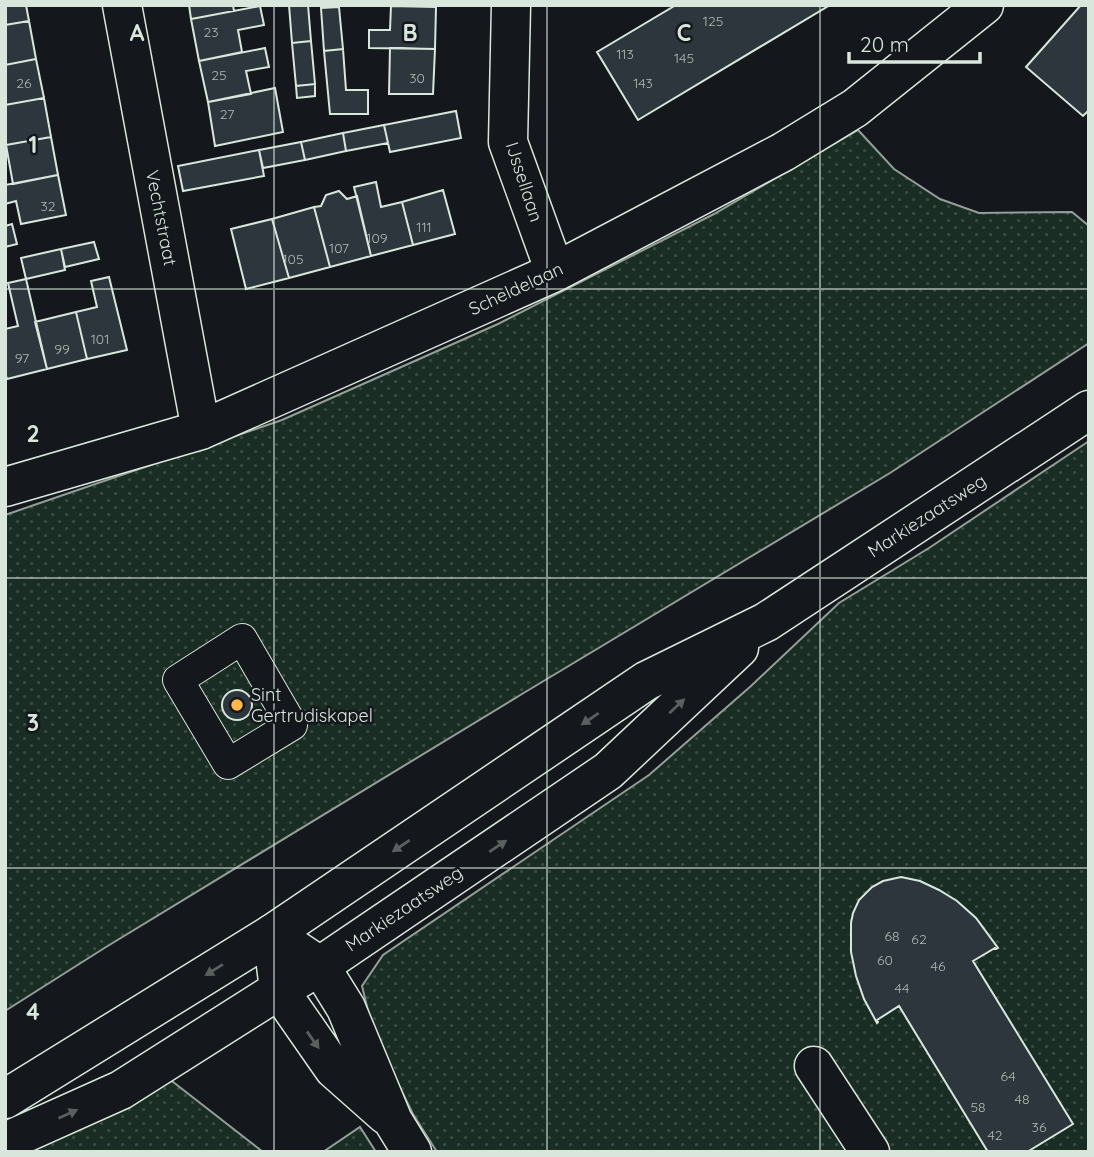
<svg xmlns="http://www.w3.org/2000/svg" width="1094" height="1157" font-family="Quicksand,sans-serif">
<defs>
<pattern id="grass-dots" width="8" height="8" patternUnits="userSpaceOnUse" patternTransform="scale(1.75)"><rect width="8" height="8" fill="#1a2d24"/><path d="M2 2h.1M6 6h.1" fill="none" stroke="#3b4b43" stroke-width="1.8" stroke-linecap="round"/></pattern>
</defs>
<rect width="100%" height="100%" fill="#14181c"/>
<path fill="url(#grass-dots)" stroke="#939e99" stroke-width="2" d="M858,130L894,169L940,199L979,213L1072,212L1089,226V343L890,473L522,694L106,947L5,1011V515L282,420L498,324L714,214Z
M1089,441V1152H437L413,1114L374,1035L362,986L383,955L649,775L751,686L839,603L929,548Z
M168,1078L263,1152H18Z
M360,1127L376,1152H323Z"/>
<path fill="#2c363c" stroke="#d8e6dc" stroke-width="2" d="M5,5H26L29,21L5,25Z
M189,5H233L234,11L191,19Z
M289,5H308L311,41L292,43Z
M676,5H830L638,120L597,52Z
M1081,5H1089V110L1083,116L1026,67Z
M260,6L264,25L238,30L242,52L199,61L191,19Z
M391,6L436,7L435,49L369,48V30H390Z
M339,7L343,49L324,51L321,8Z
M29,21L36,59L5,65V25Z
M311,41L315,84L296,86L292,43Z
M265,48L269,67L246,71L251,94L208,102L199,61Z
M390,48L435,49L433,94H389Z
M343,49L346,90H368V114H330L324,51Z
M36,59L44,98L5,105V65Z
M315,84V96L297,98L296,86Z
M275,88L283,132L215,146L208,102Z
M44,98L51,137L6,145L5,105Z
M456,111L461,138L390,152L384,125Z
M384,125L388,143L346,151L343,133Z
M343,133L346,151L305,160L301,142Z
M51,137L58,175L13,184L6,145Z
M301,142L305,160L263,168L259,150Z
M259,150L264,176L183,191L178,166Z
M58,175L66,215L21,224L16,201L5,204V185Z
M376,182L381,207L402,202L413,245L371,256L354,187Z
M443,190L455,234L413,245L402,202Z
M339,191L347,199L357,196L371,256L330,267L314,207L321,206L326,195Z
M314,207L330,267L289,278L272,219Z
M272,219L289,278L246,289L231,229Z
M12,224L17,244L5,247V226Z
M94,242L99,259L65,267L61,249Z
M61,249L65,270L26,279L21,258Z
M109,277L127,350L87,359L76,312L97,307L91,281Z
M26,279L47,369L7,379L5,373V329L18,326L8,283Z
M76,312L87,359L47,369L35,322Z
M222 705a15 15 0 1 1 30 0a15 15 0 1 1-30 0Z
M901,877L920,881L939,890L957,901L976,918L998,948L996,949L995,948L973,961L1073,1124L1027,1152H988L899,1006L877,1020L878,1022L877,1023L864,999L856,976L851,952V923L853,913L859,900L872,887L883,881Z"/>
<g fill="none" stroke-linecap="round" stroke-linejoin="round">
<defs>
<path id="pedestrian" d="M242,639L292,725L228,764L178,680Z"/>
<path id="minor" d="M122,5L201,430
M511,5L508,142L555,272
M5,487L201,430L555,272L783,152L855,108L984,5
M814,1066L870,1152"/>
<path id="tertiary" d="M272,934L320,966L346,1008L393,1121L412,1152
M275,957L279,990L334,1069L386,1115"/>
<path id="primary" d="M5,1099L272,934L646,681L766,622L1089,410
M5,1142L121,1090L279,990L320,966L608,771L739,648"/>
</defs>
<use href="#pedestrian" stroke="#d8e6dc" stroke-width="32"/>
<use href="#minor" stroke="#d8e6dc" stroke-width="41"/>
<use href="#tertiary" stroke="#d8e6dc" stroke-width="41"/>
<use href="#primary" stroke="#d8e6dc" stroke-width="41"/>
<use href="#pedestrian" stroke="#14181c" stroke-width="30"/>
<use href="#minor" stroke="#14181c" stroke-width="38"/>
<use href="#tertiary" stroke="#14181c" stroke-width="38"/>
<use href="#primary" stroke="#14181c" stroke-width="38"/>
</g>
<defs><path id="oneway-solid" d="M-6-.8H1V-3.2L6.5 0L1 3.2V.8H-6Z" transform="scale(1.75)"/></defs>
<g fill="#59605f">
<use href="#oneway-solid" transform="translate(677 706) rotate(-43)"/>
<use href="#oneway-solid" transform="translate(590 719) rotate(146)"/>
<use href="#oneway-solid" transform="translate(401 846) rotate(146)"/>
<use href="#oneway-solid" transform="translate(498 846) rotate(-34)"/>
<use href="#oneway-solid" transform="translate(214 970) rotate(148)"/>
<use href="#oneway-solid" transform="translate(313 1040) rotate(55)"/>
<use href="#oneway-solid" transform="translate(68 1114) rotate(-24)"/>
</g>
<path fill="none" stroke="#d8e6dc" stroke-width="2" stroke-opacity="0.55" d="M274,5V1152M547,5V1152M820,5V1152M5,289H1089M5,578H1089M5,868H1089"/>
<circle fill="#ffb74d" stroke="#14181c" stroke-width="2.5" cx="237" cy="705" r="7"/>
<g text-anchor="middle" stroke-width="5" stroke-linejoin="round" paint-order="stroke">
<g font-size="14" fill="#adbab4">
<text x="713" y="26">125</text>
<text x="211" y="37">23</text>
<text x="625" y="59">113</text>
<text x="684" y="63">145</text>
<text x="219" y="80">25</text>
<text x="417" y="83">30</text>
<text x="24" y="88">26</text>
<text x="643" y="88">143</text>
<text x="227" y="119">27</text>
<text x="48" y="211">32</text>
<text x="424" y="232">111</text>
<text x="377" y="243">109</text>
<text x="339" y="253">107</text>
<text x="293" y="264">105</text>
<text x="100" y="344">101</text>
<text x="62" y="354">99</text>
<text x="22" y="363">97</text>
<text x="892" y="941">68</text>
<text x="919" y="944">62</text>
<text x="885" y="965">60</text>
<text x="938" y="971">46</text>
<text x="902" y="993">44</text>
<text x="1008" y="1081">64</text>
<text x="1022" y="1104">48</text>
<text x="978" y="1112">58</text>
<text x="1039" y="1132">36</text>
<text x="995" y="1140">42</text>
</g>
<g font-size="18" fill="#d8e6dc" stroke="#14181c">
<text transform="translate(524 182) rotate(72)" y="6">IJssellaan</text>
<text transform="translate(161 218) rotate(79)" y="6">Vechtstraat</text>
<text transform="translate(516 289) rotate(-25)" y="6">Scheldelaan</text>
<text transform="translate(927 516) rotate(-33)" y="6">Markiezaatsweg</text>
<text transform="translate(404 909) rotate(-34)" y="6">Markiezaatsweg</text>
</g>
<g font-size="18" fill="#d8e6dc" stroke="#14181c" text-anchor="start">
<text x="251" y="701">Sint<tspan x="251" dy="21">Gertrudiskapel</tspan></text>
</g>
</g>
<g font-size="23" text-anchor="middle" font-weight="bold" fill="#d8e6dc" stroke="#14181c" stroke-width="5" stroke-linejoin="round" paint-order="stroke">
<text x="137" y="41">A</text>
<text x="410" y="41">B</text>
<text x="684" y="41">C</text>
<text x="33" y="153">1</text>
<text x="33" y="442">2</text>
<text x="33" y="731">3</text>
<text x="33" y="1020">4</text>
</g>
<rect width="1094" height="1157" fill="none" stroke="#d8e6dc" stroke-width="14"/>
<path d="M849 52v10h131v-10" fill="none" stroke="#d8e6dc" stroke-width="3.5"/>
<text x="860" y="52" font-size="21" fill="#d8e6dc" stroke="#14181c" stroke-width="5" paint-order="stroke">20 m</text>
</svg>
